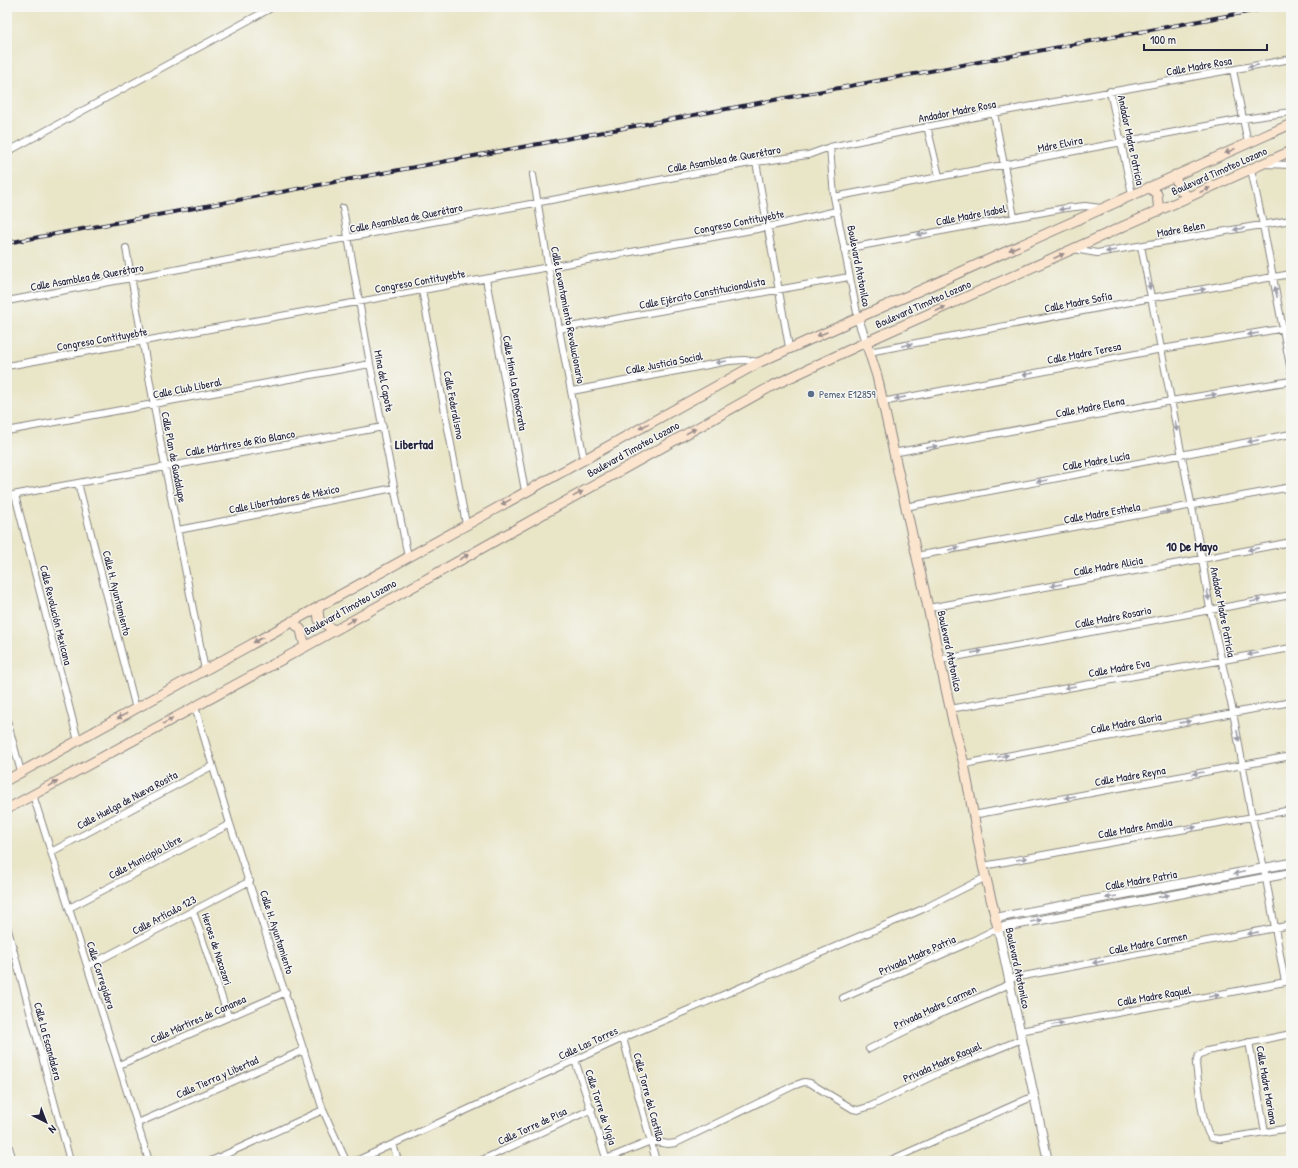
<svg xmlns="http://www.w3.org/2000/svg" width="1298" height="1168" font-family="'Patrick Hand',sans-serif">
<rect width="100%" height="100%" fill="#f6f6f2"/>
<filter id="ink" filterUnits="userSpaceOnUse"><feTurbulence type="fractalNoise" baseFrequency=".025" numOctaves="2"/><feDisplacementMap in="SourceGraphic" scale="8" xChannelSelector="R" yChannelSelector="G"/><feConvolveMatrix kernelMatrix="1 2 1 2 8 2 1 2 1" color-interpolation-filters="sRGB"/></filter>
<filter id="wash" filterUnits="userSpaceOnUse"><feTurbulence type="fractalNoise" baseFrequency=".012" numOctaves="4" result="noise"/><feDisplacementMap in="SourceGraphic" scale="16" xChannelSelector="R" yChannelSelector="G"/><feGaussianBlur stdDeviation="0.9" result="paint"/><feColorMatrix in="noise" values="0 0 0 0 0 0 0 0 0 0 0 0 0 0 0 0 0 1.4 0 .05"/><feComposite in="paint" operator="in"/></filter>
<g filter="url(#wash)">
<rect width="100%" height="100%" fill="#e9e5c7"/>
</g>
<g filter="url(#ink)">
<g fill="none" stroke-linecap="round" stroke-linejoin="round">
<defs>
<path id="minor" d="M1233,70L1248,143
M1110,91L1132,194
M994,113L1014,217
M927,126L939,176
M830,147L834,197L858,318
M7,152L273,7
M756,162L789,347
M1264,164L1291,165
M1251,169L1263,225L1291,371
M533,175L559,329L584,459
M834,197L1243,119L1291,112
M343,208L370,364L408,557
M1141,246L1202,559L1210,609L1233,712L1252,817L1264,868L1285,982
M126,248L165,467L205,670
M844,249L1066,208L1085,206L1101,208
M1074,249L1097,253L1291,220
M486,279L525,491
M422,290L466,524
M7,301L756,162L808,155L830,147L994,113L1291,59
M559,329L849,277
M869,352L1151,298L1291,274
M7,366L768,227L836,211
M572,391L729,361L744,360L760,362
M882,402L1162,349L1291,327
M7,431L370,364
M893,453L1171,401L1291,381
M78,483L136,709
M15,495L78,741
M7,496L383,427
M905,507L1291,434
M178,530L394,488
M916,556L1291,487
M928,608L1202,559L1291,542
M939,660L1291,595
M195,707L230,824L323,1110L346,1161
M950,709L1291,648
M7,720L21,772
M964,764L1291,702
M33,795L149,1161
M973,815L1291,756
M51,852L212,766
M983,866L1291,810
M69,908L230,824
M193,911L228,1016
M7,926L70,1161
M88,966L250,881
M1008,979L1291,925
M843,998L968,943L998,928
M1020,1031L1291,981
M1291,1034L1207,1051L1199,1055L1196,1064C1198,1078 1202,1131 1212,1138L1220,1139L1291,1128
M623,1038L656,1161
M1249,1042L1265,1132
M869,1049L940,1014L1010,984
M575,1060L607,1161
M119,1065L286,992
M138,1123L304,1050
M7,1140L13,1161
M393,1144L398,1161
M211,1161L323,1110
M356,1161L623,1038L923,909L986,877
M480,1161L592,1109
M601,1161L651,1141L668,1144L676,1143L793,1086L804,1082L810,1083L853,1109L858,1110L871,1106L937,1074L1022,1039
M889,1161L1034,1096"/>
<path id="tertiary" d="M858,318L866,342
M995,918L1291,863
M1048,1161L998,928L1291,873"/>
<path id="secondary" d="M1175,175L1179,189L1189,197
M1149,187L1157,194L1159,211
M866,342L877,376L955,730L964,764L983,866L998,928
M321,605L318,610L319,620L334,630
M292,621L301,630L305,647
M7,780L760,362L1291,124
M7,809L305,647L772,386L866,342L1291,151"/>
</defs>
<use href="#minor" stroke="#868481" stroke-width="8"/>
<use href="#tertiary" stroke="#868481" stroke-width="10"/>
<use href="#secondary" stroke="#868481" stroke-width="11"/>
<use href="#minor" stroke="#fff" stroke-width="6"/>
<use href="#tertiary" stroke="#fff" stroke-width="8"/>
<use href="#secondary" stroke="#fce5cf" stroke-width="9"/>
<defs>
<path id="rail" d="M7,243L1274,7"/>
</defs>
<use href="#rail" stroke="#22223b" stroke-width="4"/>
<use href="#rail" stroke="#f6f6f2" stroke-width="2.5" stroke-dasharray="8" stroke-linecap="butt"/>
</g>
<defs><path id="oneway-solid" d="M-6-.8H1V-3.2L6.5 0L1 3.2V.8H-6Z"/></defs>
<g fill="#9c9ca7">
<use href="#oneway-solid" transform="translate(1253 66) rotate(169)"/>
<use href="#oneway-solid" transform="translate(1064 209) rotate(171)"/>
<use href="#oneway-solid" transform="translate(1239 229) rotate(171)"/>
<use href="#oneway-solid" transform="translate(922 234) rotate(169)"/>
<use href="#oneway-solid" transform="translate(1111 251) rotate(171)"/>
<use href="#oneway-solid" transform="translate(1149 284) rotate(79)"/>
<use href="#oneway-solid" transform="translate(1200 290) rotate(-10)"/>
<use href="#oneway-solid" transform="translate(1276 292) rotate(-101)"/>
<use href="#oneway-solid" transform="translate(1253 334) rotate(171)"/>
<use href="#oneway-solid" transform="translate(907 345) rotate(-11)"/>
<use href="#oneway-solid" transform="translate(721 362) rotate(171)"/>
<use href="#oneway-solid" transform="translate(1028 374) rotate(169)"/>
<use href="#oneway-solid" transform="translate(1211 395) rotate(-10)"/>
<use href="#oneway-solid" transform="translate(900 398) rotate(169)"/>
<use href="#oneway-solid" transform="translate(1176 426) rotate(80)"/>
<use href="#oneway-solid" transform="translate(1253 441) rotate(169)"/>
<use href="#oneway-solid" transform="translate(932 447) rotate(-10)"/>
<use href="#oneway-solid" transform="translate(1042 481) rotate(170)"/>
<use href="#oneway-solid" transform="translate(1165 512) rotate(-10)"/>
<use href="#oneway-solid" transform="translate(954 549) rotate(-10)"/>
<use href="#oneway-solid" transform="translate(1253 549) rotate(169)"/>
<use href="#oneway-solid" transform="translate(1056 585) rotate(170)"/>
<use href="#oneway-solid" transform="translate(1208 595) rotate(81)"/>
<use href="#oneway-solid" transform="translate(1256 601) rotate(-10)"/>
<use href="#oneway-solid" transform="translate(977 652) rotate(-11)"/>
<use href="#oneway-solid" transform="translate(1253 654) rotate(170)"/>
<use href="#oneway-solid" transform="translate(1070 687) rotate(170)"/>
<use href="#oneway-solid" transform="translate(1185 722) rotate(-11)"/>
<use href="#oneway-solid" transform="translate(1238 736) rotate(79)"/>
<use href="#oneway-solid" transform="translate(1003 756) rotate(-11)"/>
<use href="#oneway-solid" transform="translate(1198 773) rotate(170)"/>
<use href="#oneway-solid" transform="translate(1070 797) rotate(170)"/>
<use href="#oneway-solid" transform="translate(1191 828) rotate(-10)"/>
<use href="#oneway-solid" transform="translate(1022 859) rotate(-10)"/>
<use href="#oneway-solid" transform="translate(1239 873) rotate(168)"/>
<use href="#oneway-solid" transform="translate(1164 896) rotate(-11)"/>
<use href="#oneway-solid" transform="translate(1111 897) rotate(170)"/>
<use href="#oneway-solid" transform="translate(1036 921) rotate(-10)"/>
<use href="#oneway-solid" transform="translate(1253 933) rotate(169)"/>
<use href="#oneway-solid" transform="translate(1098 962) rotate(169)"/>
<use href="#oneway-solid" transform="translate(1214 996) rotate(-10)"/>
<use href="#oneway-solid" transform="translate(1058 1024) rotate(-10)"/>
</g>
<g fill="#9a8d8c">
<use href="#oneway-solid" transform="translate(1230 151) rotate(156)"/>
<use href="#oneway-solid" transform="translate(1205 190) rotate(-25)"/>
<use href="#oneway-solid" transform="translate(1014 248) rotate(155)"/>
<use href="#oneway-solid" transform="translate(1059 256) rotate(-24)"/>
<use href="#oneway-solid" transform="translate(941 309) rotate(-24)"/>
<use href="#oneway-solid" transform="translate(822 334) rotate(157)"/>
<use href="#oneway-solid" transform="translate(644 426) rotate(151)"/>
<use href="#oneway-solid" transform="translate(691 431) rotate(-29)"/>
<use href="#oneway-solid" transform="translate(578 494) rotate(-29)"/>
<use href="#oneway-solid" transform="translate(506 502) rotate(151)"/>
<use href="#oneway-solid" transform="translate(464 557) rotate(-29)"/>
<use href="#oneway-solid" transform="translate(351 621) rotate(-29)"/>
<use href="#oneway-solid" transform="translate(258 640) rotate(151)"/>
<use href="#oneway-solid" transform="translate(122 716) rotate(151)"/>
<use href="#oneway-solid" transform="translate(168 721) rotate(-29)"/>
<use href="#oneway-solid" transform="translate(53 784) rotate(-29)"/>
</g>
</g>
<circle fill="#5c6f8a" stroke="#f6f6f2" stroke-width="1.5" cx="811" cy="394" r="4"/>
<g text-anchor="middle" stroke-width="3" stroke-linejoin="round" paint-order="stroke">
<g font-size="11" fill="#22223b" stroke="#f6f6f2">
<text transform="translate(1199 66) rotate(-10)" y="4">Calle Madre Rosa</text>
<text transform="translate(957 111) rotate(-11)" y="4">Andador Madre Rosa</text>
<text transform="translate(1131 140) rotate(78)" y="4">Andador Madre Patricia</text>
<text transform="translate(1060 144) rotate(-11)" y="4">Mdre Elvira</text>
<text transform="translate(724 159) rotate(-10)" y="4">Calle Asamblea de Querétaro</text>
<text transform="translate(1219 171) rotate(-24)" y="4">Boulevard Timoteo Lozano</text>
<text transform="translate(971 215) rotate(-11)" y="4">Calle Madre Isabel</text>
<text transform="translate(406 218) rotate(-11)" y="4">Calle Asamblea de Querétaro</text>
<text transform="translate(739 222) rotate(-11)" y="4">Congreso Contituyebte</text>
<text transform="translate(1181 229) rotate(-10)" y="4">Madre Belen</text>
<text transform="translate(859 266) rotate(79)" y="4">Boulevard Atotonilco</text>
<text transform="translate(87 277) rotate(-10)" y="4">Calle Asamblea de Querétaro</text>
<text transform="translate(420 281) rotate(-10)" y="4">Congreso Contituyebte</text>
<text transform="translate(702 293) rotate(-11)" y="4">Calle Ejército Constitucionalista</text>
<text transform="translate(1078 302) rotate(-11)" y="4">Calle Madre Sofía</text>
<text transform="translate(923 304) rotate(-24)" y="4">Boulevard Timoteo Lozano</text>
<text transform="translate(568 315) rotate(79)" y="4">Calle Levantamiento Revolucionario</text>
<text transform="translate(102 339) rotate(-10)" y="4">Congreso Contituyebte</text>
<text transform="translate(1084 353) rotate(-11)" y="4">Calle Madre Teresa</text>
<text transform="translate(664 363) rotate(-11)" y="4">Calle Justicia Social</text>
<text transform="translate(384 381) rotate(79)" y="4">Mina del Capote</text>
<text transform="translate(515 383) rotate(80)" y="4">Calle Mina La Demócrata</text>
<text transform="translate(187 388) rotate(-11)" y="4">Calle Club Liberal</text>
<text transform="translate(454 405) rotate(79)" y="4">Calle Federalismo</text>
<text transform="translate(1090 407) rotate(-11)" y="4">Calle Madre Elena</text>
<text transform="translate(240 443) rotate(-10)" y="4">Calle Mártires de Río Blanco</text>
<text transform="translate(633 449) rotate(-29)" y="4">Boulevard Timoteo Lozano</text>
<text transform="translate(174 457) rotate(79)" y="4">Calle Plan de Guadalupe</text>
<text transform="translate(1096 461) rotate(-10)" y="4">Calle Madre Lucía</text>
<text transform="translate(284 499) rotate(-11)" y="4">Calle Libertadores de México</text>
<text transform="translate(1102 513) rotate(-10)" y="4">Calle Madre Esthela</text>
<text transform="translate(1108 566) rotate(-10)" y="4">Calle Madre Alicia</text>
<text transform="translate(117 593) rotate(76)" y="4">Calle H. Ayuntamiento</text>
<text transform="translate(350 607) rotate(-29)" y="4">Boulevard Timoteo Lozano</text>
<text transform="translate(1223 612) rotate(79)" y="4">Andador Madre Patricia</text>
<text transform="translate(56 615) rotate(76)" y="4">Calle Revolución Mexicana</text>
<text transform="translate(1113 617) rotate(-11)" y="4">Calle Madre Rosario</text>
<text transform="translate(950 651) rotate(78)" y="4">Boulevard Atotonilco</text>
<text transform="translate(1119 668) rotate(-10)" y="4">Calle Madre Eva</text>
<text transform="translate(1126 723) rotate(-11)" y="4">Calle Madre Gloria</text>
<text transform="translate(1130 776) rotate(-10)" y="4">Calle Madre Reyna</text>
<text transform="translate(127 800) rotate(-28)" y="4">Calle Huelga de Nueva Rosita</text>
<text transform="translate(1135 828) rotate(-10)" y="4">Calle Madre Amalia</text>
<text transform="translate(145 857) rotate(-28)" y="4">Calle Municipio Libre</text>
<text transform="translate(1141 880) rotate(-10)" y="4">Calle Madre Patria</text>
<text transform="translate(164 915) rotate(-28)" y="4">Calle Artículo 123</text>
<text transform="translate(277 932) rotate(72)" y="4">Calle H. Ayuntamiento</text>
<text transform="translate(1148 943) rotate(-11)" y="4">Calle Madre Carmen</text>
<text transform="translate(217 949) rotate(72)" y="4">Heroes de Nacozari</text>
<text transform="translate(917 955) rotate(-24)" y="4">Privada Madre Patria</text>
<text transform="translate(1018 968) rotate(78)" y="4">Boulevard Atotonilco</text>
<text transform="translate(101 975) rotate(72)" y="4">Calle Corregidora</text>
<text transform="translate(1154 996) rotate(-10)" y="4">Calle Madre Raquel</text>
<text transform="translate(935 1007) rotate(-25)" y="4">Privada Madre Carmen</text>
<text transform="translate(198 1019) rotate(-24)" y="4">Calle Mártires de Cananea</text>
<text transform="translate(48 1041) rotate(75)" y="4">Calle La Escandalera</text>
<text transform="translate(588 1043) rotate(-25)" y="4">Calle Las Torres</text>
<text transform="translate(942 1062) rotate(-24)" y="4">Privada Madre Raquel</text>
<text transform="translate(217 1077) rotate(-24)" y="4">Calle Tierra y Libertad</text>
<text transform="translate(1267 1085) rotate(80)" y="4">Calle Madre Mariana</text>
<text transform="translate(649 1097) rotate(75)" y="4">Calle Torre del Castillo</text>
<text transform="translate(601 1107) rotate(72)" y="4">Calle Torre de Vigía</text>
<text transform="translate(532 1126) rotate(-25)" y="4">Calle Torre de Pisa</text>
</g>
<g font-size="11" fill="#4e5e75" stroke="#f6f6f2" text-anchor="start">
<text x="819" y="398">Pemex E12859</text>
</g>
<g font-size="13" font-weight="bold" fill="#22223b" stroke="#f6f6f2">
<text x="414" y="449">Libertad</text>
<text x="1192" y="551">10 De Mayo</text>
</g>
</g>
<rect width="1298" height="1168" fill="none" stroke="#f6f6f2" stroke-width="24"/>
<g transform="translate(46 1122) rotate(138)" stroke="#f6f6f2" stroke-width="3" paint-order="stroke">
<path d="M0-3L7 15L0 10L-7 15Z" fill="#22223b"/>
<text y="-6" font-size="11" font-weight="bold" text-anchor="middle" fill="#22223b">N</text>
</g>
<path d="M1144 44v6h123v-6" fill="none" stroke="#22223b" stroke-width="2"/>
<text x="1150" y="44" font-size="12" fill="#22223b" stroke="#f6f6f2" stroke-width="3" paint-order="stroke">100 m</text>
</svg>
